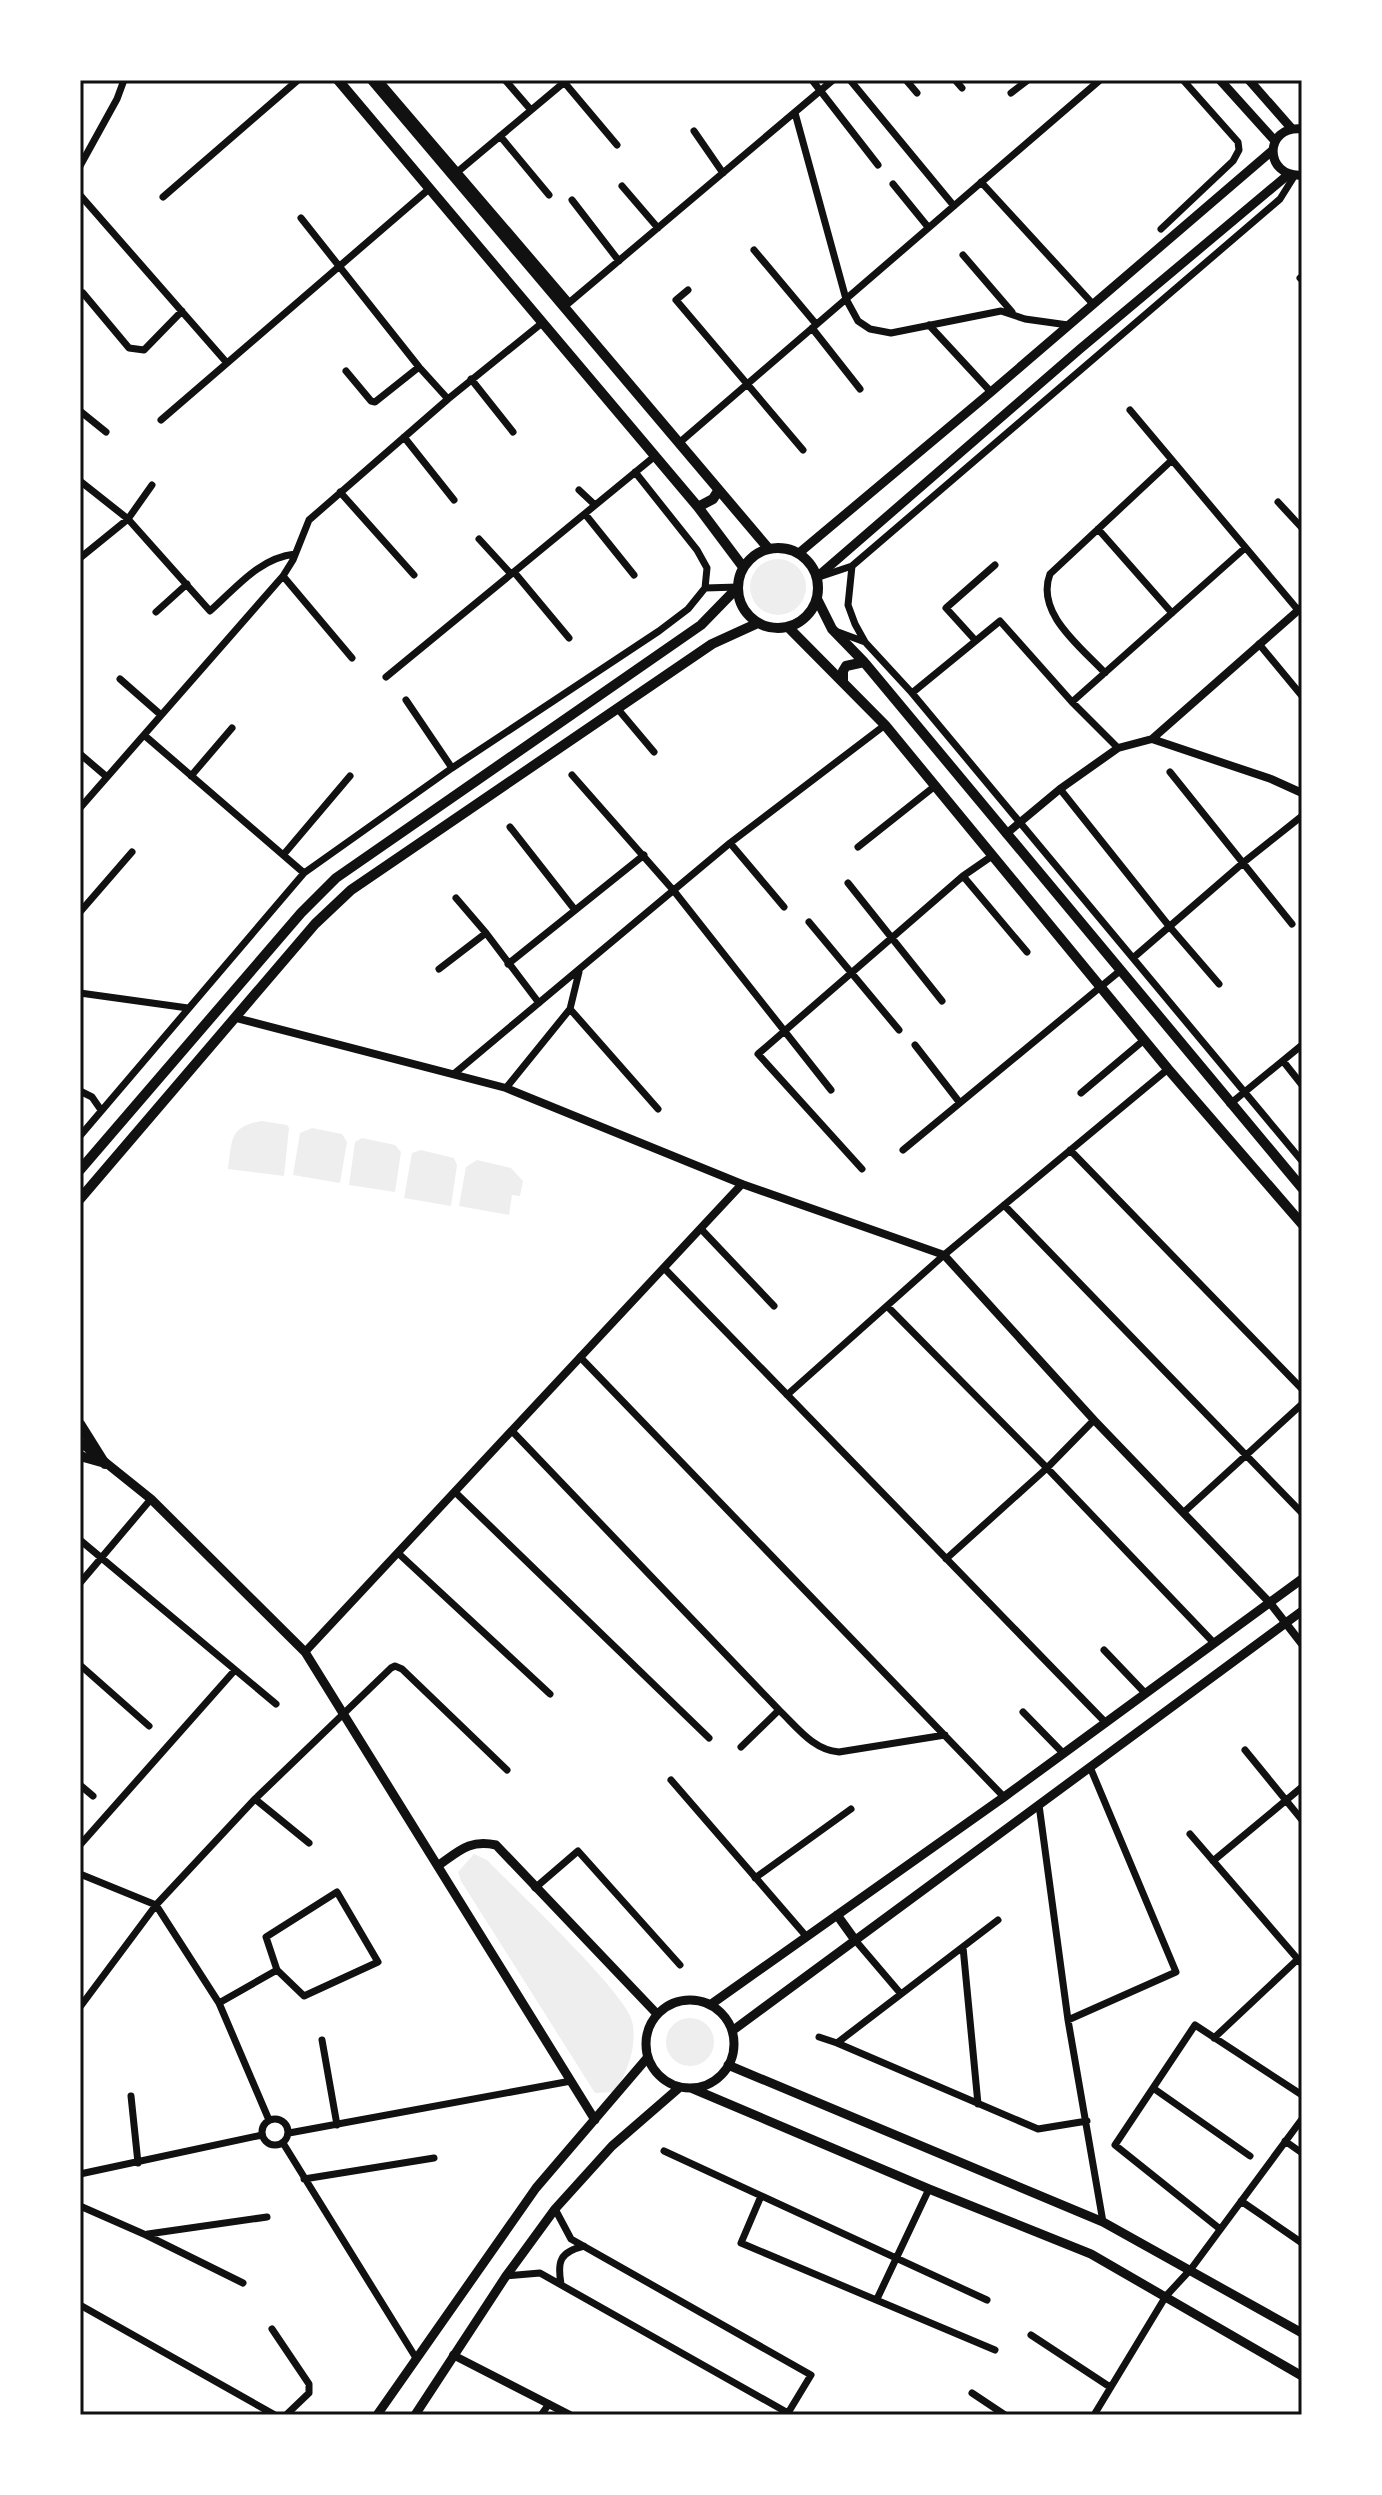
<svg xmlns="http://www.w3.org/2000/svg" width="1382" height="2495" font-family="'Golos Text',sans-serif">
<rect width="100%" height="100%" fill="#fff"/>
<path fill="#eee" d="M750 587a28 28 0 1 1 56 0a28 28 0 1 1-56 0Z
M262,1121L287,1125L289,1128L284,1176L228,1169C232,1141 229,1126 262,1121Z
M312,1128L342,1134L347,1142L340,1183L293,1175L300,1133Z
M362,1138L395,1145L401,1152L395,1192L349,1185L355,1142Z
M421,1150L454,1158L457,1165L451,1206L404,1198L412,1153Z
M477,1160L511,1168L523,1181L520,1196L512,1195L509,1215L459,1206L466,1167Z
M474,1854L487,1860C513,1887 626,1993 632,2021C638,2046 627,2072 615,2092L595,2093L461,1881L458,1872Z
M666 2042a24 24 0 1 1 48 0a24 24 0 1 1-48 0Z"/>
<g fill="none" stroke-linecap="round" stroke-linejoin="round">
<path stroke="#111" stroke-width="7" d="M379,80L569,302
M505,80L531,110
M812,80L878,165
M850,80L954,206
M906,80L917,93
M955,80L962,88
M564,82L617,145
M1011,93L1028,80
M795,113L846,299L858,321L870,329L891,333L1001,311L1025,319L1068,325
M694,131L723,173
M500,136L549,195
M80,166L117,99L124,80
M455,174L567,80
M1295,175L1280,199L852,566L848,605L855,624L865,642L912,693L1302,1161
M981,182L1092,303
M893,184L928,227
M622,186L658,228
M80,195L227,363
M163,197L298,80
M572,200L619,261
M301,218L419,367L448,399
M1161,229L1233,161L1239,150L1238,142L1183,80
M754,250L816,324
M963,255L1012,312
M1300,278L1302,280
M688,290L676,300L803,450
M83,293L129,348L144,350L182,311
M564,307L833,80
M929,325L991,392
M812,328L860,389
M346,371L371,401L375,402L419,367
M471,379L513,432
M1130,410L1298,610
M80,411L106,432
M161,420L429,189
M404,437L454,500
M679,443L1100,80
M80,481L128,519L210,611C236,588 259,558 295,554
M579,490L595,505
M340,492L414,575
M1278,502L1302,528
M585,514L634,575
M1098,529L1172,613
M479,539L511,574
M80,558L128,519L152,485
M514,572L569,638
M283,576L352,658
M819,577L852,566
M705,588L738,587
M156,612L187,584
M838,632L865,642
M975,640L946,608L995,565
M1259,644L1302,696
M1105,673C1081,647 1035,613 1050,574L1172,460
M386,677L655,456
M120,679L161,715
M912,693L1000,621L1072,702L1118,748
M406,700L452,768
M1072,702L1245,548
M617,708L654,752
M144,735L304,873
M80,754L107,777
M1170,772L1292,924
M572,775L674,891L831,1090
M191,776L232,728
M1060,789L1169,926L1219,984
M80,808L283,576L293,560L309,520L448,399L542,323
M510,827L575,910
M730,843L784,907
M858,847L935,786
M284,854L350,776
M963,876L1027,952
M848,883L942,1001
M456,898L486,933L539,1003
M80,912L132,852
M809,922L899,1030
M1133,958L1244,862L1302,816
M508,964L644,855
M439,969L486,933
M80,993L188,1008
M570,1009L658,1109
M915,1045L960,1103
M1283,1061L1302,1085
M455,1073L730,843L885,725
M506,1088L570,1009L579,972
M80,1091L92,1097L101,1110
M1081,1093L1144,1040
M1230,1104L1302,1045
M80,1136L304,873L452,768L659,631L688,609L705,588L707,568L697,550L635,472
M903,1150L1121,970
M1070,1150L1302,1389
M862,1169L758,1054L963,876L992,856
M1004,1205L1302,1513
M701,1229L774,1306
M664,1268L1106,1723
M887,1306L1047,1468L1214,1643
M580,1357L1004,1797
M787,1395L944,1255L1168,1069
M512,1431L779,1710C797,1727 813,1750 839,1752L945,1735
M455,1492L709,1738
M1184,1512L1302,1404
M80,1540L276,1704
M398,1553L550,1694
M946,1559L1047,1468L1094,1420
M80,1583L151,1499
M1104,1650L1145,1693
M80,1665L149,1726
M1023,1712L1063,1753
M741,1747L779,1710
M1245,1750L1302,1820
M671,1780L806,1936
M80,1785L93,1796
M255,1799L309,1843
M1039,1805L1068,2020L1103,2222
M1190,1834L1302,1964
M80,1845L235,1670
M1213,1861L1302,1787
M80,1874L156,1905L219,2003L269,2120
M755,1878L851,1809
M535,1888L578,1851L680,1965
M337,1892L378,1962L304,1996L277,1970L266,1937Z
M855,1940L901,1994
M963,1947L978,2104
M219,2003L277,1970
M80,2007L156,1905L255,1799L391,1668L395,1666L402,1669L507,1770
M1068,2020L1176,1972L1090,1767
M819,2037L837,2043L1038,2129L1087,2121
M1214,2038L1298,1959
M322,2040L337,2125
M837,2043L998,1920
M1153,2088L1250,2156
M131,2096L138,2163
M262 2132a13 13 0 1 1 26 0a13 13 0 1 1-26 0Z
M289,2133L571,2081
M1285,2141L1302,2153
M283,2143L416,2358
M664,2151L987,2300
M80,2174L262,2135
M304,2179L434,2158
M761,2196L741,2243L995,2350
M1241,2201L1302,2243
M80,2206L146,2235L243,2283
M1220,2229L1115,2145L1195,2025L1302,2095
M148,2234L267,2217
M506,2276L540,2273L788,2413L811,2375L571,2239L555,2209
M561,2284C557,2261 560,2252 584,2246
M877,2299L929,2189
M80,2305L275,2415
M272,2329L309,2384V2393L286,2415
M1031,2335L1110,2387
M972,2393L1005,2415
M541,2415L549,2404
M1094,2415L1166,2296L1191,2269L1302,2119"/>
<path stroke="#111" stroke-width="8" d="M1152,739L1271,779L1302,793
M1006,834L1060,789L1118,748L1152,739L1302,607
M236,1018L506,1088L742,1184L944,1255L1094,1420L1270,1603L1302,1644
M305,1652L742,1184
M453,2355L570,2415"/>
<path stroke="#111" stroke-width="9" d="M1220,80L1275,141
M1249,80L1292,129
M1302,129C1263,125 1264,178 1302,175
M799,553L991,392L1273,150
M817,577L1080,349L1289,174
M80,1442L151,1499L305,1652L595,2120
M439,1865C459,1851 470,1839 496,1845L657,2014
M837,1915L855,1940
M646 2044a44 44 0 1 1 88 0a44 44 0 1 1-88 0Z
M710,2005L1004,1797L1302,1579
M732,2031L1302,1611
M728,2065L1103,2222L1302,2333
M691,2088L929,2189L1091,2254L1302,2376
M377,2415L536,2188L648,2057
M415,2415L506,2276L555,2209L612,2146L680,2087"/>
<path stroke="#111" stroke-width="10" d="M338,80L698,507L743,567
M372,80L768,548
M698,507L713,499L718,491
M738 588a40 40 0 1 1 80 0a40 40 0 1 1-80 0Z
M817,599L832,629L864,662L1302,1188
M788,627L885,725L1168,1069L1302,1224
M843,680V671L846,666L864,662
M80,1170L301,913L336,878L701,625L738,587
M80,1199L315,924L351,890L712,644L758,623
M80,1424L105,1464
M80,1456L105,1463"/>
</g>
<rect width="1382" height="2495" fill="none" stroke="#ffffff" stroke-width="164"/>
<rect x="82" y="82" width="1218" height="2331" fill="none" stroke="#111" stroke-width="3"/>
</svg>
